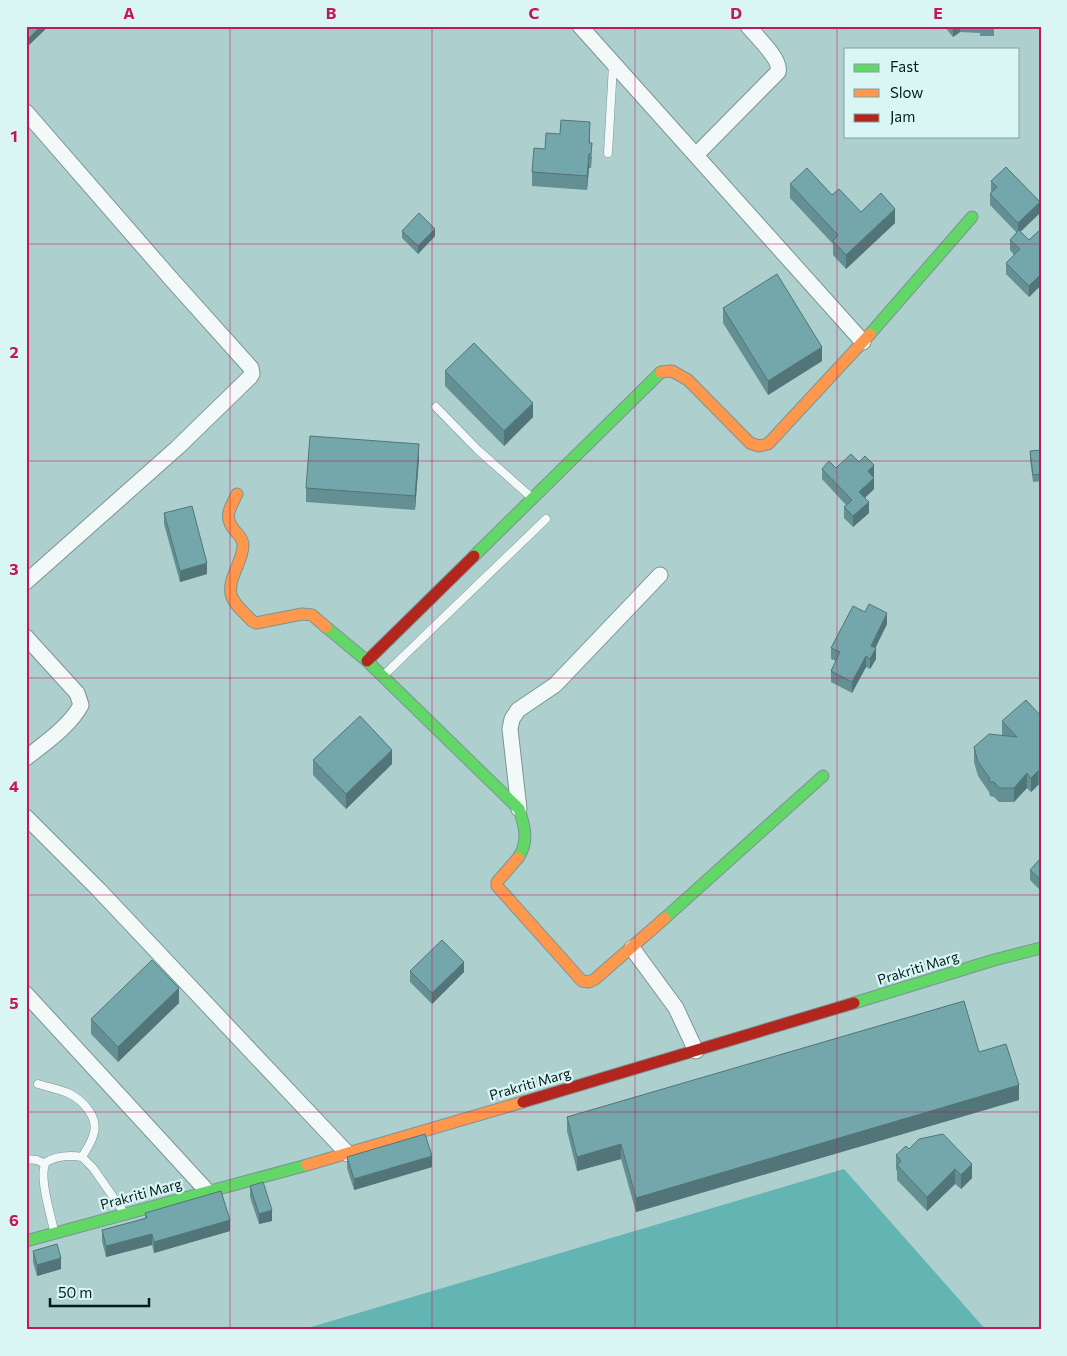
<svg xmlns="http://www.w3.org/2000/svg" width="1067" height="1356" font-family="Commissioner,sans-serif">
<rect width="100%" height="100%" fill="#adcfcd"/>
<path fill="#62b5b3" d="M844,1169L986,1330H301Z"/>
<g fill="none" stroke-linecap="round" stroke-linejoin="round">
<defs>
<path id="lane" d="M608,153L613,65
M436,407L478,450L531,497
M384,675L546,519
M38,1084C48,1087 59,1089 68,1093C83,1100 100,1118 93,1136C91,1143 86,1150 82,1157
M26,1159L37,1160L45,1164
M54,1231C51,1215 38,1176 46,1162C57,1156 70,1155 82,1157L93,1168L123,1211"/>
<path id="street" d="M580,26L863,342
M26,112L173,281L251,368L252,374L250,377L178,447L26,582
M696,155L778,72C782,60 756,36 748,26
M26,637L77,693L81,705C70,726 45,743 26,758
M519,809L510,729L512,719L518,710L555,685L660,575
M26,817L99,890L348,1154
M632,948L676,1008L696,1051
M26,994L208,1192"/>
<path id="fast" d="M870,334L972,217
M474,556L661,372
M326,627L367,661L519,809C525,827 529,842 518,858
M665,918L823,776
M854,1003L994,960L1041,948
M26,1241L307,1165"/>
<path id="slow" d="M661,372L672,371L688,380L750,443L759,446L768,444L870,334
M237,494C229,510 223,517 236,532C240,536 243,540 243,545C243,562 228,577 231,594C233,604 245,613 252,621L256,623L302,614L312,615L326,627
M518,858L497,882V886L582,981L589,982L595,979L665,918
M307,1165L523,1102"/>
<path id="jam" d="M367,661L474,556
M523,1102L854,1003"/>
</defs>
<use href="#lane" stroke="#7b9594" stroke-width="9"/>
<use href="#street" stroke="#7b9594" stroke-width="17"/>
<use href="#fast" stroke="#7b9594" stroke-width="13"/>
<use href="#slow" stroke="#7b9594" stroke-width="13"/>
<use href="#jam" stroke="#7b9594" stroke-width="13"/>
<use href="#lane" stroke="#f3f8f8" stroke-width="8"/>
<use href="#street" stroke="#f3f8f8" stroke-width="15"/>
<use href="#fast" stroke="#63d668" stroke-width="11"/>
<use href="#slow" stroke="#ff974d" stroke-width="11"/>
<use href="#jam" stroke="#b3261e" stroke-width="11"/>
</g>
<path fill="#649093" d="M944,26H994V36H980V33L960,32L953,37Z
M590,136V143L592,158L591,168H589L587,190L532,186V172L545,149Z
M991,181L1040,213L1020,232L1029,240L1041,229V285L1029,297L1006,274V263L1014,255L1010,250V240L1017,233L990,205V194L991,192Z
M790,184L832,195L861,212L895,223L846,269L833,255V244L790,198Z
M402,231L435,236L418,254L402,238Z
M723,308L822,361L768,395L723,323Z
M445,371L533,417L504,446L445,386Z
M1041,450V481L1033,482L1030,459V451Z
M419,458L415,510L306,502V488Z
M836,468L874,476L873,477L874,489L865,498L869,513L853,527L844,518V507L846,505L822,479V469Z
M164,513L207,574L180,582L164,524Z
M887,624L875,648L876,659L870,669L866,667L852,693L831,682V671L836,661L831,659V648Z
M1041,716V786L1038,785L1031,792L1027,788L1014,802H999L994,797L990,796L989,792L978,776L974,762V747L1002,736V721Z
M313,760L392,764L346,809L313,775Z
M1041,858V891L1030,880V870Z
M410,971L464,972L432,1004L410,982Z
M179,1003L118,1062L91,1034V1019Z
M979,1052L1019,1100L636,1212L621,1159L577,1171L567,1131V1117Z
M919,1139L972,1178L961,1189L955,1184L927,1211L897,1180V1171L896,1170V1155L909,1149Z
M347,1157L432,1167L354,1190L347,1168Z
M250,1186L272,1221L259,1224L250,1197Z
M145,1213L230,1231L154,1253L152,1245L106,1257L102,1241V1230L145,1218Z
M33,1251L61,1269L37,1276L33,1262Z"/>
<path fill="#517578" d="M41,26H49L26,48V41Z
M954,26H960V32L953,37V27Z
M589,154V168L587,190V176Z
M1040,202V213L1018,234V223Z
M895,209V223L846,269V255Z
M435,229V236L418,254V246Z
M1041,274V285L1029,297V286Z
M822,347V361L768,395V381Z
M533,403V417L504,446V431Z
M419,444V458L415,510V496Z
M874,465V476L868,482V471Z
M874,478V489L859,503V492Z
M869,502V513L853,527V516Z
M207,563V574L180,582V571Z
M887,613V624L871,657V646Z
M876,648V659L870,669V659Z
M866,656V667L852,693V682Z
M392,750V764L346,809V794Z
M1038,771V785L1031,792V778Z
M1027,773V788L1014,802V788Z
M464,962V972L432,1004V993Z
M179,988V1003L118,1062V1047Z
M1019,1085V1100L636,1212V1198Z
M621,1144V1159L577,1171V1157Z
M432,1156V1167L354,1190V1179Z
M972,1164V1178L961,1189V1175Z
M955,1169V1184L927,1211V1197Z
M272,1210V1221L259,1224V1214Z
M230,1220V1231L154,1253V1242Z
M152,1234V1245L106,1257V1246Z
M61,1258V1269L37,1276V1265Z"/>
<path fill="#74a7ab" stroke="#517578" d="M26,26H41L26,41Z
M561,120L590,122L589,143H592L591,154H589L587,176L532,172L534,148L545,149L546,133L560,134Z
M1006,167L1040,202L1018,223L990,194L997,187L991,181Z
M807,168L832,195L839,189L861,212L881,193L895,209L846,255L833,241L838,235L790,184Z
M419,213L435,229L418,246L402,231Z
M1041,229V274L1029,286L1006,263L1020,249L1010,240L1019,230L1029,240Z
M777,274L822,347L768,381L723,308Z
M474,343L533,403L504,431L445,371Z
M310,436L419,444L415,496L306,488Z
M1041,450V474L1033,475L1030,451Z
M851,454L859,462L865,456L874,465L868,471L874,478L859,492L869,502L853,516L844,507L852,500L822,469L829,461L836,468Z
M192,506L207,563L180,571L164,513Z
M869,604L887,613L871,646L876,648L870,659L866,656L852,682L831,671L840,652L831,648L853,606L865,612Z
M1026,700L1041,716V771H1038L1031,778L1027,773L1014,788H999L994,782H990L989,777L978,762L974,747L989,734L1017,737L1002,721Z
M360,716L392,750L346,794L313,760Z
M1041,858V880L1030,870Z
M442,940L464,962L432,993L410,971Z
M152,960L179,988L118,1047L91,1019Z
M964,1001L979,1052L1006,1044L1019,1085L636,1198L621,1144L577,1157L567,1117Z
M425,1134L432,1156L354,1179L347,1157Z
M943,1134L972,1164L961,1175L955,1169L927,1197L897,1165L901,1161L896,1155L906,1146L909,1149L919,1139Z
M263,1182L272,1210L259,1214L250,1186Z
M221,1191L230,1220L154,1242L152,1234L106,1246L102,1230L147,1218L145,1213Z
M57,1244L61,1258L37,1265L33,1251Z"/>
<path fill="none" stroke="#c2185b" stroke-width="1" stroke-opacity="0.55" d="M230,26V1330M432,26V1330M635,26V1330M837,26V1330M26,244H1041M26,461H1041M26,678H1041M26,895H1041M26,1112H1041"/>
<g text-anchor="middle" stroke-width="4.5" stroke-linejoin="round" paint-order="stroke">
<g font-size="14" fill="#041c1c" stroke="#d9f6f5">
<text transform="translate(918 968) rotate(-17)" y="5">Prakriti Marg</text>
<text transform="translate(530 1084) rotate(-16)" y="5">Prakriti Marg</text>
<text transform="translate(141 1194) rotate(-15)" y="5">Prakriti Marg</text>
</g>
</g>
<rect width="1067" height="1356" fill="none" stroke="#d9f6f5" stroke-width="55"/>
<rect x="844" y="48" width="175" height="90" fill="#d9f6f5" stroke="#849f9e"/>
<rect x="854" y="64" width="25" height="8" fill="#63d668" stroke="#849f9e"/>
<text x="890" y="72" font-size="15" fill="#041c1c">Fast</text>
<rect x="854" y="89" width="25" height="8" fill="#ff974d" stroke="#849f9e"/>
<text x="890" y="98" font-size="15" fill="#041c1c">Slow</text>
<rect x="854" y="114" width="25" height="8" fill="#b3261e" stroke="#849f9e"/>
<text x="890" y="122" font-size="15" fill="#041c1c">Jam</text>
<path d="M50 1298v8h99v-8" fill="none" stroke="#041c1c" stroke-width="2.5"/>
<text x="58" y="1298" font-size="15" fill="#041c1c" stroke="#d9f6f5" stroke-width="4" paint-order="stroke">50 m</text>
<rect x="28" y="28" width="1012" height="1300" fill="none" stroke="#c2185b" stroke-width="2"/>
<g font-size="16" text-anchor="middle" font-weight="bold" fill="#c2185b">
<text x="129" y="19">A</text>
<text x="331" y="19">B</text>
<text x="534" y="19">C</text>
<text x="736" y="19">D</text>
<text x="938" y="19">E</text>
<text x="14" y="142">1</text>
<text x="14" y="358">2</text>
<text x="14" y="575">3</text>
<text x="14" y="792">4</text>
<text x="14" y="1009">5</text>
<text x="14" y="1226">6</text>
</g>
</svg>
